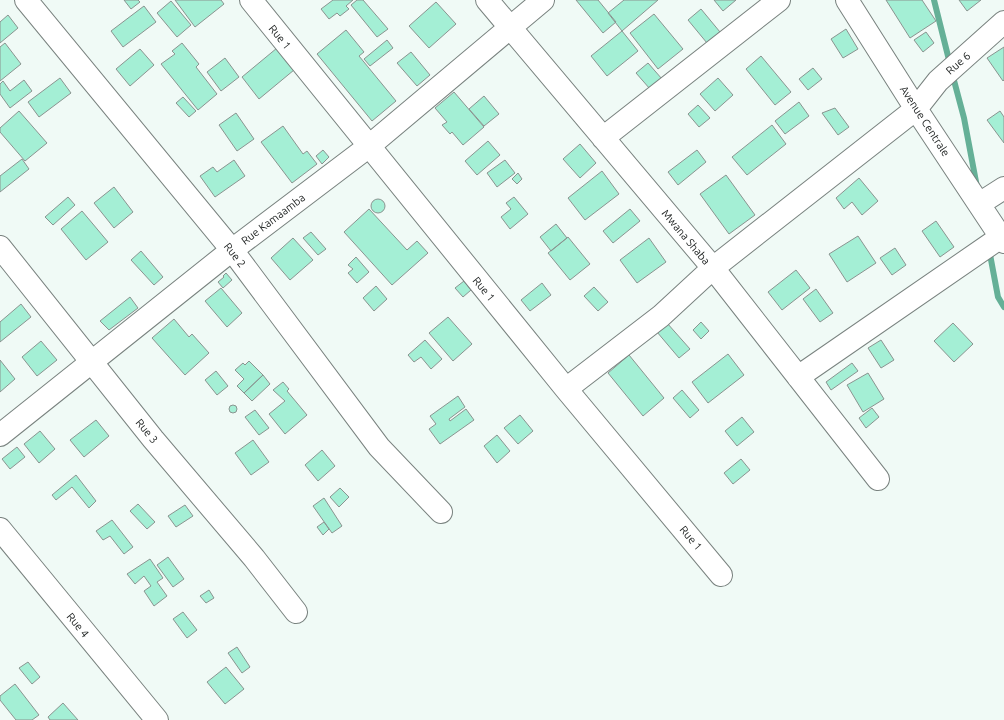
<svg xmlns="http://www.w3.org/2000/svg" width="1004" height="720" font-family="Ubuntu,sans-serif">
<rect width="100%" height="100%" fill="#f0faf6"/>
<g fill="none" stroke-linecap="round" stroke-linejoin="round">
<path stroke="#65b097" stroke-width="6" d="M934,0L950,64
M952,73L964,118L977,187
M989,249L998,297L1004,307"/>
</g>
<path fill="#a4efd5" stroke="#8a9490" d="M124,0H138L140,2L131,9Z
M175,0H221L224,4L195,27Z
M333,0H353L346,6L349,9L340,16L337,13L329,19L321,9Z
M357,0H363L388,29L377,37L351,5Z
M576,0H598L616,22L603,33Z
M624,0H658L622,31L608,13Z
M714,0H736L723,11Z
M886,0H922L936,21L910,38Z
M959,0H981L967,11Z
M171,1L191,25L177,37L157,13Z
M436,2L456,24L429,48L409,26Z
M144,6L156,22L123,47L111,31Z
M701,9L720,32L707,43L688,20Z
M654,14L683,49L658,69L630,33Z
M8,15L18,28L0,43V22Z
M846,29L858,49L843,58L831,39Z
M346,30L364,52L359,56L396,101L372,121L317,54Z
M622,31L638,51L607,76L591,56Z
M926,32L934,43L923,52L914,40Z
M387,40L393,48L370,66L364,59Z
M5,43L21,64L0,81V47Z
M182,43L199,64L196,67L217,94L198,110L161,64L175,54L172,51Z
M1004,47V80L1003,81L987,58Z
M277,48L294,70L259,99L242,77Z
M140,49L154,65L130,86L116,69Z
M411,52L430,75L417,86L397,63Z
M761,56L791,92L775,105L746,69Z
M225,58L239,77L221,91L207,72Z
M648,63L662,79L650,89L636,73Z
M813,68L822,79L808,90L799,79Z
M60,78L71,93L39,117L28,102Z
M718,78L733,95L715,111L700,94Z
M24,80L32,91L10,108L0,94V84L3,81L10,91Z
M454,92L484,127L463,145L452,132L450,134L442,125L447,122L435,108Z
M484,96L499,114L484,126L469,109Z
M183,97L196,111L189,117L176,103Z
M799,102L809,116L785,134L775,121Z
M698,105L710,118L699,127L688,114Z
M835,108L849,127L838,135L822,113Z
M19,111L47,143L25,161L0,132V128Z
M1000,111L1004,117V143L987,120Z
M236,113L254,139L237,151L219,125Z
M772,125L786,144L747,175L732,157Z
M283,126L303,154L307,151L317,164L292,183L261,142Z
M488,141L500,155L477,175L465,161Z
M580,144L596,163L580,178L563,159Z
M323,150L329,157L322,164L316,156Z
M697,150L706,162L678,185L668,172Z
M22,159L29,169L0,192V176Z
M234,160L245,176L215,197L200,176L213,167L217,172Z
M505,160L515,173L497,187L487,173Z
M602,171L619,194L585,220L568,198Z
M518,173L522,179L517,184L512,179Z
M726,175L755,215L729,234L700,194Z
M859,178L878,201L862,215L852,202L844,209L836,198Z
M114,187L133,212L114,228L94,203Z
M68,197L75,205L53,225L45,217Z
M514,197L528,214L510,229L501,217L511,209L506,203Z
M371 206a7 7 0 1 1 14 0a7 7 0 1 1-14 0Z
M369,209L407,250L417,241L428,253L392,285L344,232Z
M630,209L640,221L613,243L603,231Z
M82,211L108,242L86,260L61,229Z
M936,221L954,247L940,257L922,231Z
M556,224L567,238L551,251L540,237Z
M311,232L326,249L318,255L303,238Z
M858,236L876,263L847,282L829,254Z
M568,237L590,264L570,280L548,253Z
M293,238L313,260L290,280L271,258Z
M649,238L666,262L637,283L620,260Z
M895,248L906,265L892,275L880,258Z
M141,251L163,277L154,285L131,260Z
M356,257L369,272L357,283L348,273L353,269L348,265Z
M796,270L810,288L782,310L768,292Z
M226,273L232,280L223,288L218,282L224,277L223,276Z
M464,281L471,290L463,297L455,288Z
M542,283L551,295L530,311L521,300Z
M376,286L387,299L374,311L363,298Z
M594,287L608,302L598,311L584,296Z
M221,288L242,313L227,327L205,301Z
M816,289L833,313L820,322L803,299Z
M130,297L138,308L109,330L100,321Z
M21,304L31,317L0,342V322Z
M448,317L472,344L453,361L429,333Z
M174,319L189,337L192,334L209,353L185,375L152,338Z
M701,322L709,331L701,339L693,330Z
M667,323L690,349L679,358L657,332Z
M953,323L973,344L954,362L934,341Z
M425,340L442,359L431,369L421,357L414,362L408,355Z
M881,340L894,360L881,368L868,348Z
M41,341L57,360L37,376L22,357Z
M728,354L744,375L708,403L692,382Z
M629,355L664,398L643,416L608,373Z
M0,360L15,379L0,392Z
M249,361L263,375L244,393L237,386L244,379L235,370L243,363L245,365Z
M852,363L858,371L831,390L826,382Z
M216,371L228,386L217,395L205,380Z
M868,373L884,399L863,412L847,385Z
M263,375L270,384L252,401L244,393Z
M283,382L289,389L287,391L307,415L285,434L269,414L285,401L273,390Z
M682,390L699,410L690,418L673,398Z
M458,396L465,407L449,419L450,421L466,409L474,420L440,444L429,429L436,424L430,416Z
M229 409a4 4 0 1 1 8 0a4 4 0 1 1-8 0Z
M872,408L879,417L866,428L859,418Z
M255,410L269,428L259,435L245,417Z
M520,415L533,431L518,444L504,428Z
M742,417L754,432L737,446L725,431Z
M96,420L109,436L84,457L70,440Z
M40,431L55,449L39,463L24,444Z
M497,435L510,451L497,463L484,446Z
M253,440L269,462L251,475L235,453Z
M17,447L25,457L10,469L2,459Z
M322,450L335,466L318,481L305,465Z
M741,459L750,470L733,484L724,473Z
M76,475L96,501L89,508L72,487L56,500L52,495Z
M340,488L349,497L339,507L330,497Z
M324,498L342,526L332,533L313,506Z
M138,504L155,522L147,529L130,511Z
M185,505L193,516L176,527L168,516Z
M112,520L133,547L124,554L110,536L103,540L96,531Z
M324,522L329,529L323,535L317,527Z
M168,557L184,579L173,587L157,565Z
M150,559L163,578L157,582L167,596L154,606L144,591L151,586L144,576L135,584L127,574Z
M209,590L214,598L206,603L200,596Z
M183,612L197,630L187,638L173,619Z
M237,647L250,667L242,673L228,653Z
M28,662L40,677L32,684L19,668Z
M226,667L244,689L225,704L207,682Z
M15,684L39,715L32,720H16L0,700V696Z
M63,703L78,720H50L48,717Z"/>
<g fill="none" stroke-linecap="round" stroke-linejoin="round">
<defs>
<path id="minor" d="M26,0L232,250L379,447L441,512
M251,0L566,389L721,575
M487,0L713,268L878,479
M847,0L916,109L1004,242
M603,138L779,0
M979,204L1004,188
M0,247L153,439L254,558L296,612
M798,377L1001,237
M566,389L661,316L713,268L916,109L938,81L1004,22
M0,435L232,250L368,147L543,0
M0,529L157,720"/>
</defs>
<use href="#minor" stroke="#79827f" stroke-width="24"/>
<use href="#minor" stroke="#fff" stroke-width="22"/>
</g>
<g text-anchor="middle" stroke-width="3.5" stroke-linejoin="round" paint-order="stroke">
<g font-size="11" fill="#1b1f1e" stroke="#fff">
<text transform="translate(280 37) rotate(51)" y="4">Rue 1</text>
<text transform="translate(958 63) rotate(-41)" y="4">Rue 6</text>
<text transform="translate(925 121) rotate(57)" y="4">Avenue Centrale</text>
<text transform="translate(273 219) rotate(-37)" y="4">Rue Kamaamba</text>
<text transform="translate(686 237) rotate(50)" y="4">Mwana Shaba</text>
<text transform="translate(235 255) rotate(52)" y="4">Rue 2</text>
<text transform="translate(484 289) rotate(51)" y="4">Rue 1</text>
<text transform="translate(147 431) rotate(51)" y="4">Rue 3</text>
<text transform="translate(691 538) rotate(50)" y="4">Rue 1</text>
<text transform="translate(78 625) rotate(51)" y="4">Rue 4</text>
</g>
</g>
</svg>
